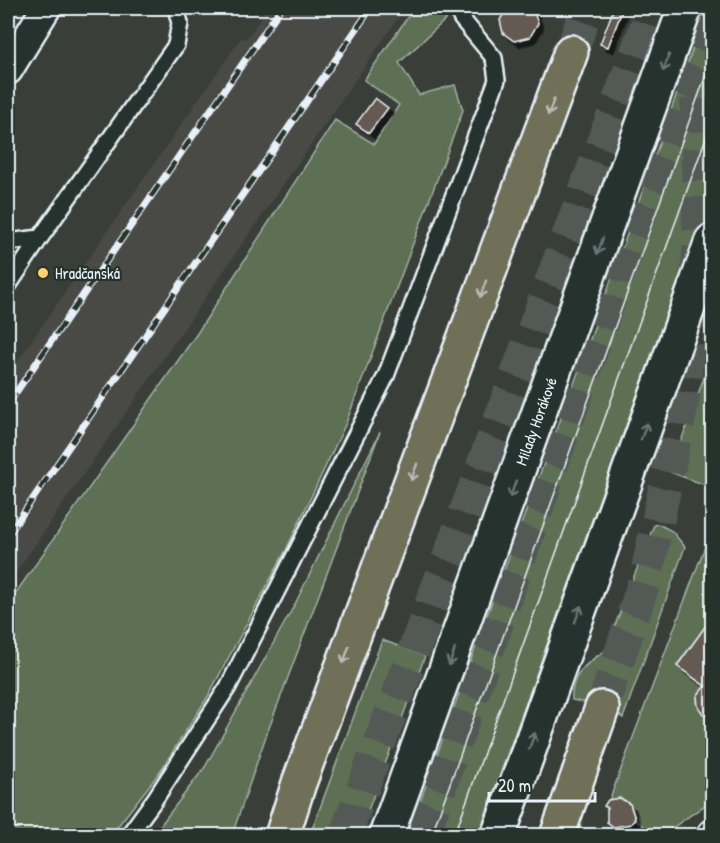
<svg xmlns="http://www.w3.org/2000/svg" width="720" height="843" font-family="'Patrick Hand',sans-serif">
<defs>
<filter id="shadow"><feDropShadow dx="5.5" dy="5.5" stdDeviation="0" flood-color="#0009"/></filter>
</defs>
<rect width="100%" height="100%" fill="#393f38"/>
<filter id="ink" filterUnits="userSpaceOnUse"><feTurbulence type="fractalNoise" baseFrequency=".0167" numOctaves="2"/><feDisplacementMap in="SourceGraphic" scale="12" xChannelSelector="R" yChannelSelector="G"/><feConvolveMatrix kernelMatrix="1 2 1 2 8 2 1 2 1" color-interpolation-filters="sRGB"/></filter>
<g filter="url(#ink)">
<path fill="#494a44" d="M268,8H405L8,584V375L241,38L246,39Z"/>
<path fill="#5d7053" stroke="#a2b0a6" stroke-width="1.5" d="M414,8H458L399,63L419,95L455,85L463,110L346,423L286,550L207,698L159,773L111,835H8V604L198,332L335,120L374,144L399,105L364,80Z
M707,8H712V190L478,835H408L490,607L582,362Z
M712,355V475L708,486L670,472Z
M380,432L266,736L232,835H153L205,767L295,604Z
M658,524L672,531L685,547L623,718L610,709L572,700C570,676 586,663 605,651L654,525Z
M712,528V617L677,665L705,686C696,694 694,704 703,713L712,716V800L661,836L656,835L632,818L633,808L625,800L609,801Z
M382,640L425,656L359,835H310Z"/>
<path fill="#655a51" stroke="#e8f1f8" stroke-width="1.5" filter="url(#shadow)" d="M507,8H532L538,23L530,37L514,41L503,33L500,20Z
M614,8H623L608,47L600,44Z
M375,98L388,108L369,133L356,124Z
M712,617V716L703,714L698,706L697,696L705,686L677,666Z
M620,798L630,804L635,819L631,824L614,827L607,822V808L604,806L608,800Z"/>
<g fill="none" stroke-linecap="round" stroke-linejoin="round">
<path stroke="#535a55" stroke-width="33" stroke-dasharray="33 16" stroke-linecap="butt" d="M571,52L587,8
M602,708L646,577L683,401L699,250L696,74
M345,836L653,8
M423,836L711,8"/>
<defs>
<path id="lane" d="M8,242L40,238L176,45L180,23L176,8
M8,286L40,238
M128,836L155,799L228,687L386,376L497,80L494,58L461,18"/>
<path id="street" d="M8,70L46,8
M711,836L712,834"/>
<g id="secondary">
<path id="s1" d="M386,836L685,8"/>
<path d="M498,836L712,241"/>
</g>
<path id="highway" d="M282,836L299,783L571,52
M557,836L602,708"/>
</defs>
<use href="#lane" stroke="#e8f1f8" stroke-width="20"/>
<use href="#street" stroke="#e8f1f8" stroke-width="33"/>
<use href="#secondary" stroke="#e8f1f8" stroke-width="38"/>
<use href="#highway" stroke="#e8f1f8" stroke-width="38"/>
<use href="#lane" stroke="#26332d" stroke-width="15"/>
<use href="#street" stroke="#26332d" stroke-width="28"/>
<use href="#secondary" stroke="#26332d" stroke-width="33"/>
<use href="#highway" stroke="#706f59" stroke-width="33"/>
<path stroke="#e8f1f8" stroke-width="1.5" d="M431,836L712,58
M454,836L712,121"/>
<defs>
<path id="rail" d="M8,404L281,8
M8,535L371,8"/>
</defs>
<use href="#rail" stroke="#e8f1f8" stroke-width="7"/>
<use href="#rail" stroke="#26332d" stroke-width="4.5" stroke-dasharray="14" stroke-linecap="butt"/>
</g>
<defs><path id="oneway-shaft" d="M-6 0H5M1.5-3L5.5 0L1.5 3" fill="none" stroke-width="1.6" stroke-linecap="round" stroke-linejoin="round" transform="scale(1.5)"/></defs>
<g stroke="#6a7674">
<use href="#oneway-shaft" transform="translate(666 63) rotate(110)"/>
<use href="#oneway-shaft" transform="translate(600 246) rotate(110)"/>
<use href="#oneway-shaft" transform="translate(644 431) rotate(-70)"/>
<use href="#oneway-shaft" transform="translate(513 489) rotate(110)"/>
<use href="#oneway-shaft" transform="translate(578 614) rotate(-70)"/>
<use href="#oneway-shaft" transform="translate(452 657) rotate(110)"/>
<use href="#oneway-shaft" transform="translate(532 741) rotate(-70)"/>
</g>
<g stroke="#b8bdb8">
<use href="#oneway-shaft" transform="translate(551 107) rotate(110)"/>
<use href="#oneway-shaft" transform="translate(483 289) rotate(110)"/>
<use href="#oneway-shaft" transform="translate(414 472) rotate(110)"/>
<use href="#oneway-shaft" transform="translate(346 655) rotate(110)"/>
</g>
</g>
<circle fill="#ffd166" stroke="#26332d" stroke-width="2" cx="43" cy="273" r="6"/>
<g text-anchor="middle" stroke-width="4.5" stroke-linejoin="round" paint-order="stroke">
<g font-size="16" fill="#e8f1f8" stroke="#26332d" text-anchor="start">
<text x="55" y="279">Hradčanská</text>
</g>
<g font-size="16" fill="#e8f1f8" stroke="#26332d">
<text dy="6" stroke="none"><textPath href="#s1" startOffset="441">Milady Horákové</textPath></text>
</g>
</g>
<rect width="720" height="843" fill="none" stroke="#26332d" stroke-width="30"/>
<rect x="15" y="15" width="690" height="813" fill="none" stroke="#e8f1f8" stroke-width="2" filter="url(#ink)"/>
<path d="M489 792v9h106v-9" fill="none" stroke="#e8f1f8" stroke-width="3"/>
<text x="498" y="792" font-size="18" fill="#e8f1f8" stroke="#26332d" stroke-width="4.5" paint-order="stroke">20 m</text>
</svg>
